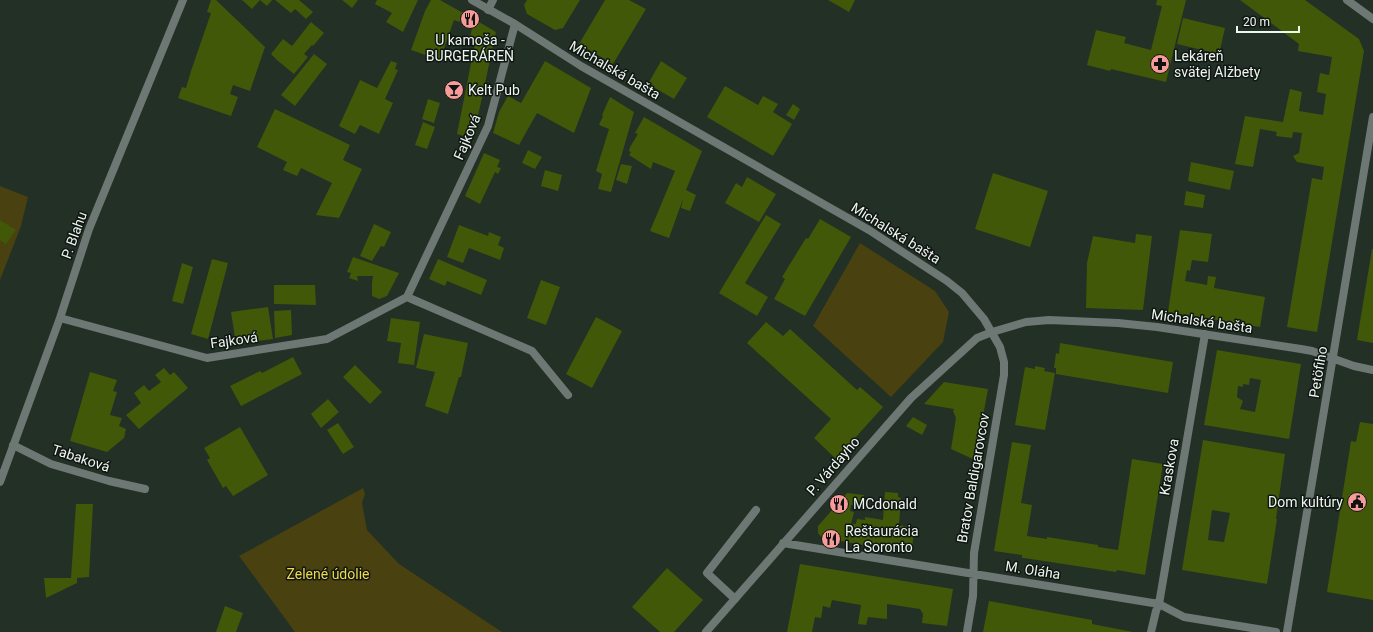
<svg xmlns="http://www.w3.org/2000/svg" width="1373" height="632" font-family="Roboto,sans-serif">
<rect width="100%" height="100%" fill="#223026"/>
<path fill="#494110" d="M0,186L28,197L21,226L0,280Z
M860,243L935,291L949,312L943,342L891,397L813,326Z
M363,488L365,494L362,503L367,530L399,564L502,632H295L239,556Z"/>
<path fill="#405808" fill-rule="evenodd" d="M211,0H216L265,47L250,91L233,85L230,94L238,97L231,116L178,98L182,87L186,88L191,71L211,13L207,12Z
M242,0H272L267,6L260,0L252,9Z
M275,0H299L313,12L306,19L295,9L291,13Z
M342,0H358L352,8Z
M377,0H418L403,32L386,22L392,13L375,4Z
M431,0H440L463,13L460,22L454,20L440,60L411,50L425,11Z
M527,0H580L563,28L555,30L527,14L524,5Z
M605,0H629L646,9L613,64L579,44Z
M828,0H855L849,12Z
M1157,0H1186L1166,82L1111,69L1110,71L1087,65L1096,30L1126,37L1124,43L1151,50L1162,6L1156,5Z
M1240,0H1305L1359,39L1364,51L1317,332L1287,327L1312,178L1322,180L1324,167L1297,162L1293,156L1299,153L1302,133L1293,132L1292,138L1276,136L1277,132L1260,129L1253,167L1235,164L1245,116L1283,122L1290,89L1302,92L1299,111L1323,115L1326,94L1317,92L1320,73L1329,75L1332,57L1298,51L1299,44Z
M1183,18L1225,28L1219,54L1177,44Z
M474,19L496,32L475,130H474L471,138L457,134L476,38L470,37Z
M311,22L324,33L313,46L312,45L304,54L308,57L294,74L278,61L271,54L283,39L292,46Z
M314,54L327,64L295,106L281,95Z
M391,61L397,63L395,69L398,70L385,99L393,103L379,134L360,125L355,134L339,126L360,80L377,88Z
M545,61L591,88L574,133L537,113L519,145L493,133L499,112L508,96L521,103Z
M661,61L687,78L674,99L648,84Z
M725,86L758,105L763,96L778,104L773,112L792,124L773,156L707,117Z
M610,97L634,112L611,192L598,189L602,174L596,171L609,129L599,125L603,116L602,115Z
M428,99L440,103L434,123L422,119Z
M793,104L800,109L794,120L786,115Z
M275,109L350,145L343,160L362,169L339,218L316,215L332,183L301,168L297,176L283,170L287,162L257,147Z
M644,117L702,151L686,190L696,195L690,211L681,208L683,199L669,238L650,231L675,171L653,162L651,169L629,155L631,152L629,151L630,147L638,134L635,133Z
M423,122L435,127L427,149L415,145Z
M528,150L542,157L535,169L522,163Z
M484,153L500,160L497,167L501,168L498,174L495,172L480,204L465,196Z
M1191,162L1234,171L1230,190L1188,181Z
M621,164L632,166L627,184L616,180Z
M545,170L562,175L558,191L541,186Z
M993,173L1048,191L1030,247L975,229Z
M747,177L776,194L759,222L725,203L736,183L742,187Z
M1186,191L1205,195L1203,208L1184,205Z
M766,215L781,224L745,283L768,297L757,316L719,293Z
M820,219L851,237L805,316L774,299L785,279L782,277L806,238L808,239Z
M0,220L16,230L6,244L0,240Z
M374,224L391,232L384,247L381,246L372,261L360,256Z
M459,225L488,236L489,232L501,237L498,245L504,248L500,260L469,248L463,263L447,257Z
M1180,230L1212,234L1208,262L1192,260L1190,271L1187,270L1185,281L1207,285L1208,276L1216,277L1214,288L1265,297L1260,327L1168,312Z
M1136,234L1152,236L1143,310L1086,308L1087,263L1093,236L1135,243Z
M1372,249H1373V343L1357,340Z
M353,257L399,273L387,296L379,299L372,296V283L373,276H357L358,281L349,278L351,273L347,272Z
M212,259L228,263L208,339L191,334Z
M438,259L487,280L481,295L447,281L445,286L429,279Z
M182,263L193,267L183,304L172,301Z
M541,280L560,287L546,325L527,318Z
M274,285H315L316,305L274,304Z
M268,307L273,339L236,344L231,312Z
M291,310L292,335L275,338L274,311Z
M596,317L622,331L592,388L566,374Z
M391,318L420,322L414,365L398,363L401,343L387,341Z
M766,322L783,336L790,329L857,390L860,387L883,407L836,459L814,438L831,419L747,343Z
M424,334L468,343L461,377H459L448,414L425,406L435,372L416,368Z
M1060,343L1173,362L1168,393L1056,374V368H1054L1056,353L1059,354Z
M1217,350L1301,364L1289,439L1204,425ZM1250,378L1261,380L1255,412L1240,409L1243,401L1237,397L1238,386L1243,387V384L1249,385Z
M293,357L302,374L241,406L230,386L260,371L262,373Z
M355,365L382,392L370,404L343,377Z
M1035,366L1045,368L1044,371L1055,373L1045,430L1015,425L1025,367L1035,369Z
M164,368L170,375L174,372L188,388L139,429L126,415L141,403L134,393L144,385L149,391L161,382L155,375Z
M90,372L117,380L113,391L117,392L110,415L122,418L119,426L126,429L124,438L107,452L70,441Z
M944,382L988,389L975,460L951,449L956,418L953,411L954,409L924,404Z
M328,399L339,412L321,428L311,414Z
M913,417L927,425L922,435L906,426Z
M1360,422L1373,424V600L1327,592L1351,441L1356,442Z
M338,423L354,447L343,454L327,430Z
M240,427L268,475L233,496L226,486L223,488L207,460L210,458L204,448Z
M1203,440L1285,454L1276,519H1277L1267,584L1182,570ZM1212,510L1230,513L1224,542L1208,540Z
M1012,442L1031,445L1021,503L1032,505L1027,536L1047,539V537L1098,545V547L1118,550L1132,459L1163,464L1145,575L1117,570L1116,572L1024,558H1022V555L994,551Z
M885,492L898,493V497L901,498L899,525L915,528L911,553L822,538L818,533V526L847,493L864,495L859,507L851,505L850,511L854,512L851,524H856L857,519L865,520V517L883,520Z
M76,504H93L89,577L77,578V583L46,598L44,578H71Z
M800,564L953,589L947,626L922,623L923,614L920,609L887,604V619L868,617L866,625L858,624L861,605L832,600L830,608L823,606L821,618L815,617L812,632H787Z
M667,568L703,600L674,632H660L632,607Z
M989,601L1092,620V624L1133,632H983Z
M225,606L243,613L236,632H216Z"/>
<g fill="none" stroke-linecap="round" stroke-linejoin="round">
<path stroke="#6d7774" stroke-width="8" d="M735,599L707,573L756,510"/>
<path stroke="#6d7774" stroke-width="8" d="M472,0L515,24L581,66L869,230L947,281L962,293L984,319L1000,347L1004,362V375L974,553L973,596L967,632
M1347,0L1373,19
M488,10L493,0
M407,297L532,351L568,395
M60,318L207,358L327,339L407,297L488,126L515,24
M13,445L51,464L109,481L145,489
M0,482L60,318L89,229L183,0
M783,543L1159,604L1184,617L1276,632
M706,632L911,398L977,338L992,332L1026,322L1049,320L1118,323L1157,327L1301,349L1312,351L1354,366L1373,370
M1151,632L1156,611L1159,604L1205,334
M1287,632L1373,117"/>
</g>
<defs>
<symbol id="restaurant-disc" viewBox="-11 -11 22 22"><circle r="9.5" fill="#f59b9a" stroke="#101612"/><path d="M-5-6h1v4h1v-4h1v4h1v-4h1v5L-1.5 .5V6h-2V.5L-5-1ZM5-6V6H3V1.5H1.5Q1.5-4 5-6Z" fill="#111"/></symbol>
<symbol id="pharmacy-disc" viewBox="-11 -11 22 22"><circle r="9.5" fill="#f59b9a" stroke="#101612"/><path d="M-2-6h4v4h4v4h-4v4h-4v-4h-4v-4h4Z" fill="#111"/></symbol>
<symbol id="bar-disc" viewBox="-11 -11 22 22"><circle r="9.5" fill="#f59b9a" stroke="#101612"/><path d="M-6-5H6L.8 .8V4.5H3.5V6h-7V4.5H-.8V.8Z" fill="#111"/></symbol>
<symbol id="civic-disc" viewBox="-11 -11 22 22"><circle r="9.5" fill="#f59b9a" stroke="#101612"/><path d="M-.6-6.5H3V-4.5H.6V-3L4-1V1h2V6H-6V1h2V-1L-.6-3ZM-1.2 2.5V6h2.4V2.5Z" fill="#111"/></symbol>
</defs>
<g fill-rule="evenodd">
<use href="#restaurant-disc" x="459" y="8" width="22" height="22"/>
<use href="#pharmacy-disc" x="1149" y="53" width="22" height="22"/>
<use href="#bar-disc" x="443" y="79" width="22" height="22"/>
<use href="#civic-disc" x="1346" y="491" width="22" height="22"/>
<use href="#restaurant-disc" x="828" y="493" width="22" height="22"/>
<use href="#restaurant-disc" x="820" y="528" width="22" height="22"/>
</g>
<g text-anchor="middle" stroke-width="3" stroke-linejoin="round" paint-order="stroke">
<g font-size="14" fill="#edf6ef" stroke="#101612" text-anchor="start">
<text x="470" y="45" text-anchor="middle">U kamoša -<tspan x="470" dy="16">BURGERÁREŇ</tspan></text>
<text x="1174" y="61">Lekáreň<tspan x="1174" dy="16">svätej Alžbety</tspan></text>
<text x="468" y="95">Kelt Pub</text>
<text x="1343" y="507" text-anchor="end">Dom kultúry</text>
<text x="853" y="509">MCdonald</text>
<text x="845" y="536">Reštaurácia<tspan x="845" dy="16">La Soronto</tspan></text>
</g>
<g font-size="14" fill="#edf6ef" stroke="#101612">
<text transform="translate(615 70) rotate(30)" y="5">Michalská bašta</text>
<text transform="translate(467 137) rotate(-67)" y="5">Fajková</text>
<text transform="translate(896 233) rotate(32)" y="5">Michalská bašta</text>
<text transform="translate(74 235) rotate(-70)" y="5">P. Blahu</text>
<text transform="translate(1202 321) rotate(8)" y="5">Michalská bašta</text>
<text transform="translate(234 340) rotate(-8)" y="5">Fajková</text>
<text transform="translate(1318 372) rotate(-80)" y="5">Petöfiho</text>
<text transform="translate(81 458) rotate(18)" y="5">Tabaková</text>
<text transform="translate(833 466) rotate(-49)" y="5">P. Várdayho</text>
<text transform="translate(1169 467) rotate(-80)" y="5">Kraskova</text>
<text transform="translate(973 478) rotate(-80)" y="5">Bratov Baldigarovcov</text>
<text transform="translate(1033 570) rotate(9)" y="5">M. Oláha</text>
</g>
<g font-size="14" fill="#f1d949" stroke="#101612">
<text x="328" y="579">Zelené údolie</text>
</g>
</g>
<path d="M1237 26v6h62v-6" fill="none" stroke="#edf6ef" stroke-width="2"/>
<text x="1243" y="26" font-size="12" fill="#edf6ef" stroke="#101612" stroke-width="3" paint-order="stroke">20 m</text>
</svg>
